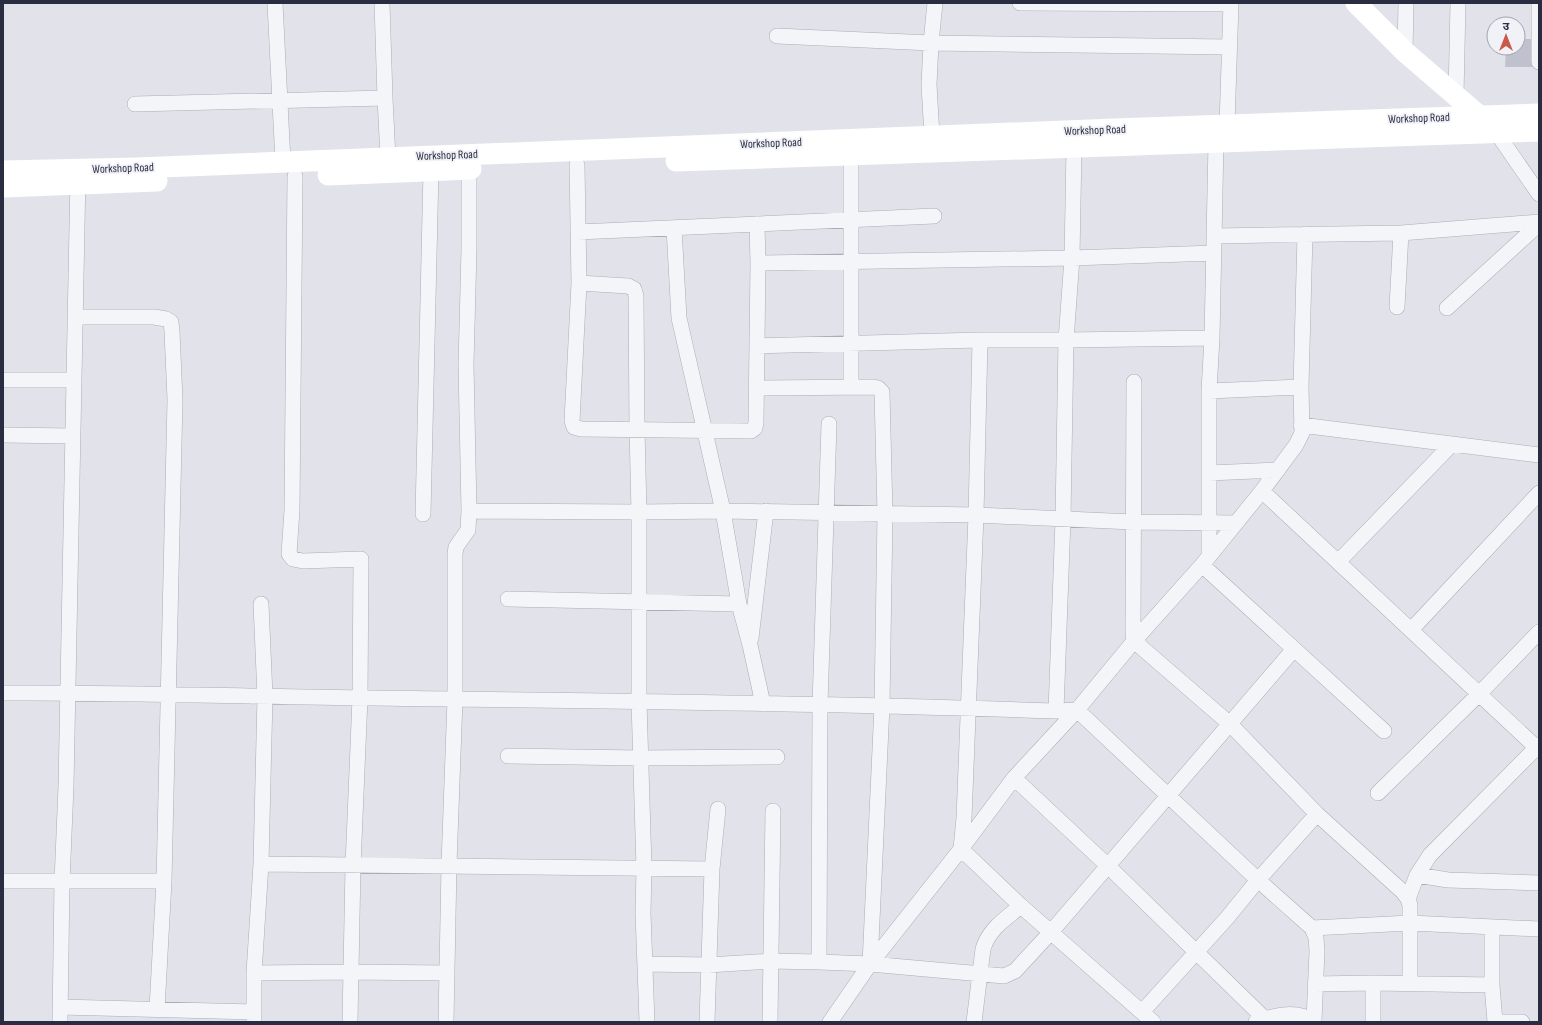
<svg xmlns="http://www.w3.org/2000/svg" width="1542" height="1025" font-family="'Sofia Sans Condensed','Noto Sans Devanagari',sans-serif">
<rect width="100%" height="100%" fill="#e2e3ea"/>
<path fill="#bfc1cc" d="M1525,39H1535L1534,67H1505L1506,48H1518V43H1524Z"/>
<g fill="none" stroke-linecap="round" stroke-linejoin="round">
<defs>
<path id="minor" d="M275,3L283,162
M382,3L385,98L388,158
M1020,3L1231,4
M1539,3V62
M777,36L931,43L1230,47
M1405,52L1406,3
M1456,96L1458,3
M135,104L385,98
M1227,125L1231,3
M1496,132L1539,194
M932,136L929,85L931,43L935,3
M577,165L579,283L628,286L634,289L636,296L637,429L639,512V701L644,868L643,913L647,1022
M295,176L292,510L289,554L293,559L303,561L361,559L360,698L353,866L350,1022
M674,228L679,318L723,511L739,604L750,645L763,704
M578,232L934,216
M1215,236L1401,233L1539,222
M758,263L1072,258L1214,253
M579,283L572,421L574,427L581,429L751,431L755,428L756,422L758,263L757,224
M1397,307L1401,233
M1447,308L1539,224
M75,317H154L166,319L171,322L172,331L175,400L164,881L157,1009
M980,340L976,515L964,818L961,849L1021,906L1153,1022
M757,346L980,340H1066L1212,338
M3,380H74
M1134,382L1133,633L1134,641L1230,724L1317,814L1403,892L1408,899L1410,905V983
M851,387V145
M756,388L873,387L878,388L882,392L885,514L882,706L870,964
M1209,391L1301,387
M1301,425L1539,455
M3,435L72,436
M1209,473L1278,470
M1262,491L1539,750
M469,511L639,512L723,511L976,515L1133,522L1236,523
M423,514L431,171
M1209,556V391L1212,338L1216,142
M1338,562L1451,445
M1202,565L1384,731
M508,599L739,604
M1411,630L1539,493
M751,638L766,511
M3,693C127,692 250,697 373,698C601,701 829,703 1056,711L1077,710L1258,880L1312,928
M1056,711L1063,519L1066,340L1072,258L1074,147
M508,756L640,758L777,757
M1014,778L1107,865L1265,1019V1022
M1378,793L1479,694L1539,632
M261,864L712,869
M1417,875L1448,880L1539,883
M3,881H164
M1408,899L1417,875L1430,855L1539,745
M1492,928V985L1495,1022
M819,962L820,705L829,424
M645,964L708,965L771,961L819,962L870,964L1004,976L1015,971L1051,932L1294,649
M254,973L351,972L447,973
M1315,984L1373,983L1492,985
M60,1007L254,1012
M1142,1012L1227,918L1258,880L1317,814
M1314,1021L1317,951L1316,938L1312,928L1410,923L1539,929
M60,1022L62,882L66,786L78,175
M254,1022V973L261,864L265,696L261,604
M446,1022L449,865L455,699V554L456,547L468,530L469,511L466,365L469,249V169
M707,1022L712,869L718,809
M770,1022L773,811
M830,1022L870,964L961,849L1014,778L1077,710L1134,641L1202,565L1262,491L1296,445L1302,433L1301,387L1305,234
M974,1022L983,949C989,929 1005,919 1021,906
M1256,1022C1274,1015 1298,1010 1314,1022
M1373,1022V983
M1495,1022H1522"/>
</defs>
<use href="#minor" stroke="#abacb7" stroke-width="16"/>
<use href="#minor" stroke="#f4f5f8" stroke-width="15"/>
<path stroke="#fff" stroke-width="21" d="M1356,3L1405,52L1484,120
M676,161L1539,131
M3,171L137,168L1114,129L1539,114
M328,175L471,169
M3,187L157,181"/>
</g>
<g text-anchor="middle" stroke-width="3.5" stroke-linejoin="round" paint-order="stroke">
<g font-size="12" fill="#2a2d41" stroke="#f1f2f7">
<text transform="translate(1419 118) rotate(-2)" y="4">Workshop Road</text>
<text transform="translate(1095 130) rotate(-2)" y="4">Workshop Road</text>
<text transform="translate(771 143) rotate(-2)" y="4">Workshop Road</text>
<text transform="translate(447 155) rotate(-2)" y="4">Workshop Road</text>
<text transform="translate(123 168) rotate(-2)" y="4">Workshop Road</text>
</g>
</g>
<rect width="1542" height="1025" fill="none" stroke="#2a2d41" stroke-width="8"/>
<g transform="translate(1506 36)"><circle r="19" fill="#f1f2f7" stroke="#a1a3ae"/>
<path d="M0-3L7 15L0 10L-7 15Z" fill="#ca594b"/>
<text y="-6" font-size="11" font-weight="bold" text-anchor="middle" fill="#2a2d41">उ</text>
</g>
</svg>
